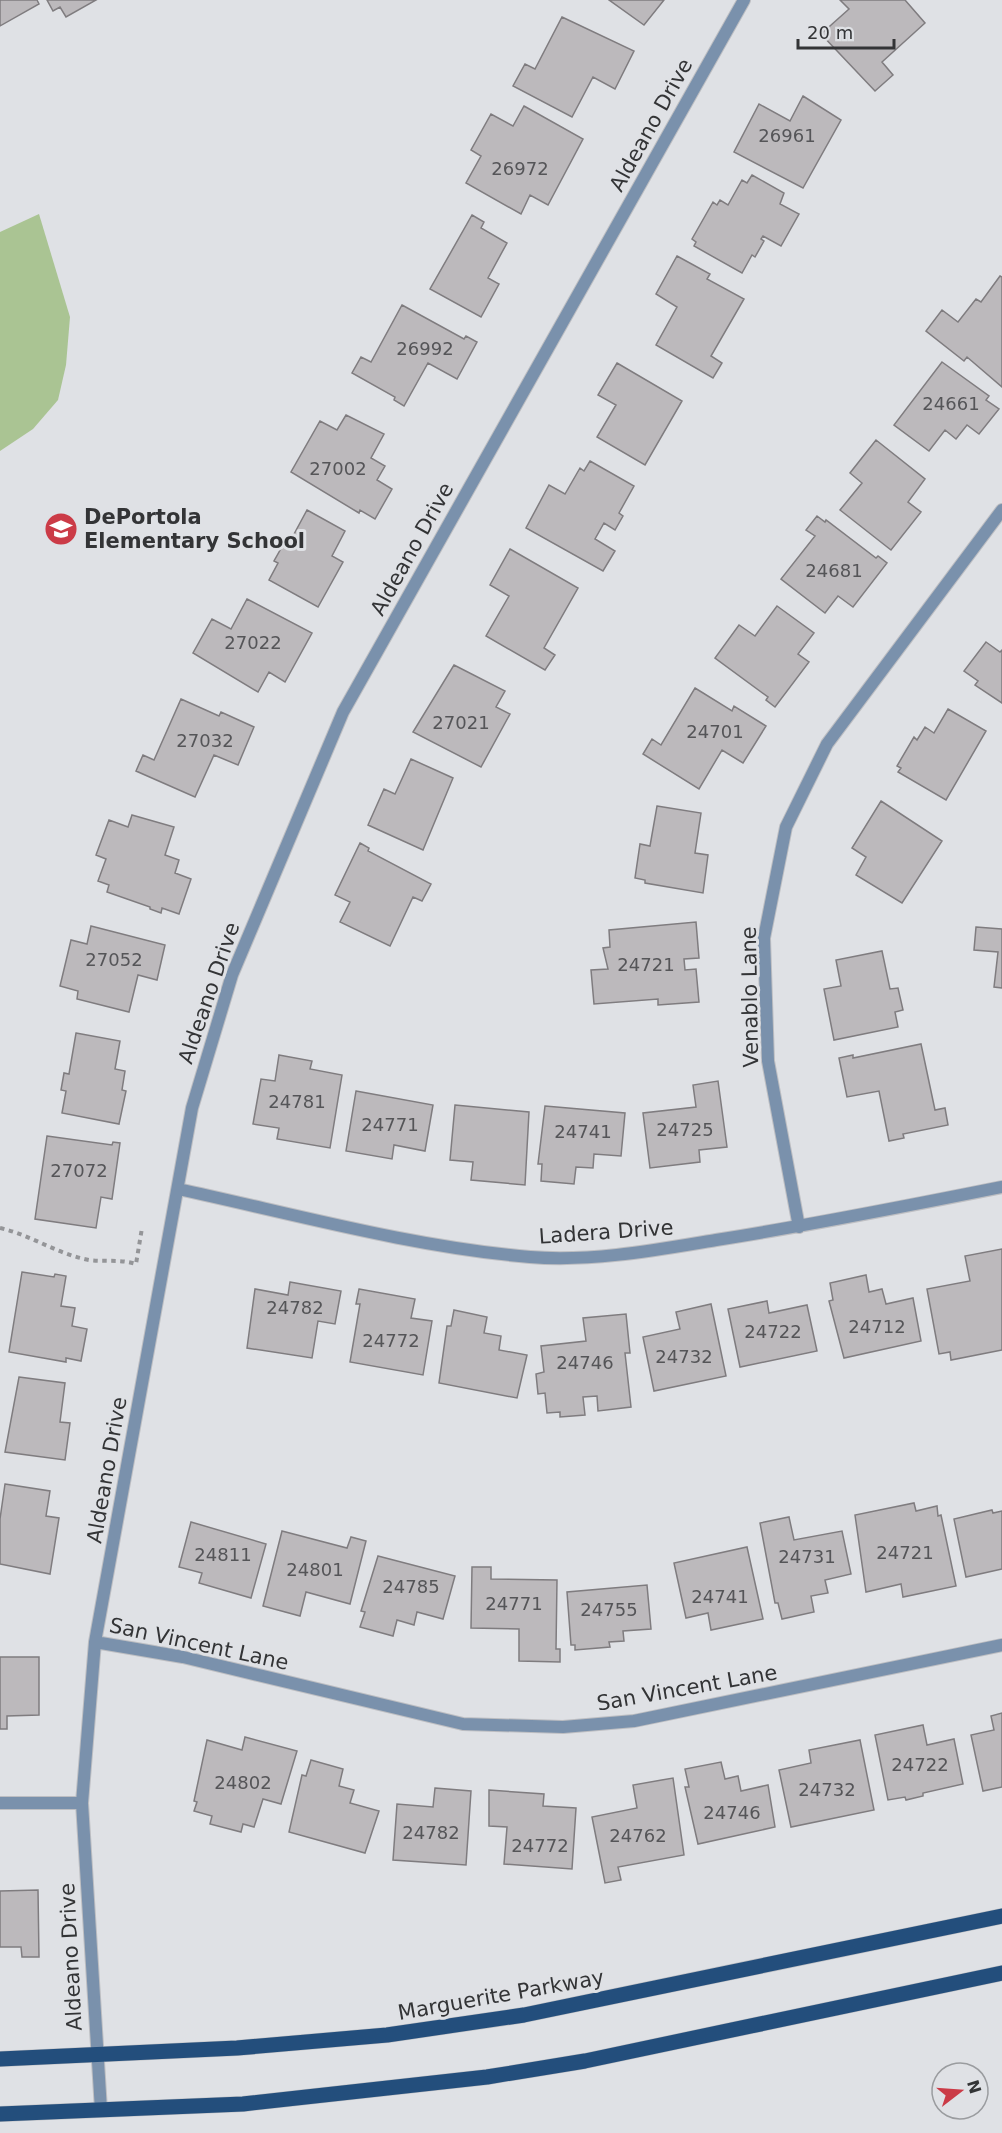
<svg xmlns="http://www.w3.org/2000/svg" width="1002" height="2133" font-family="'DejaVu Sans',sans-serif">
<rect width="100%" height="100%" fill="#dfe1e5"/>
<path fill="#aac493" d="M39,214L70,317L66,365L58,400L33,429L0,451V232Z"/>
<path fill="#bcb9bc" stroke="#7f7c7f" stroke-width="1.5" d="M0,0H37L39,4L0,26Z
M47,0H96L66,17L60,7L53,11Z
M609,0H664L644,25Z
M840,0H905L925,23L882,62L893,75L875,91L821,34L849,9Z
M562,17L634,51L615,89L593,77L572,117L513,86L525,64L535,69Z
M803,96L841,120L803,188L734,152L759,104L790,121Z
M524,106L583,139L548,205L530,195L521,214L466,183L481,156L471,150L491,114L513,126Z
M752,175L784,193L780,204L799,214L781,246L763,236L761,239L764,241L755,257L752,255L742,273L694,246L696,242L692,239L713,202L717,205L720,200L728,205L742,180L747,183Z
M472,215L484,222L481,228L507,243L488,278L499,284L481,317L430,289Z
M677,256L710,274L707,279L744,299L711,356L722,363L713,378L656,345L677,307L656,294Z
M1000,276L1002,277V387L967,357L964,361L926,331L942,310L958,322L976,299L981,302Z
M402,305L464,339L466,336L477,342L457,379L428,363L404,406L394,400L395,397L352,373L361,357L371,362Z
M942,362L989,396L986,400L999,409L979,434L967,425L956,439L945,430L929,451L894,425Z
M617,363L682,401L645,465L597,437L616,405L598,395Z
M346,415L384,434L371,458L385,466L377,480L392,489L375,519L360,510L359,513L291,472L320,421L337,430Z
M876,440L925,479L908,502L921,512L891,550L840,510L862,483L850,473Z
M590,461L634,486L619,513L623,516L615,530L604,523L595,539L615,551L603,571L526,528L549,485L565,494L580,468L584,471Z
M307,510L345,531L332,556L343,562L318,607L269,580L278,563L274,561L283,545L287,547Z
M817,516L825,522L826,520L876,558L878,556L887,563L853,607L838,596L825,613L781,579L815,536L806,530Z
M510,549L578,588L544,648L555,655L545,670L486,636L509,596L490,585Z
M247,599L312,633L285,682L269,672L258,692L193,653L212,619L231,629Z
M777,606L814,633L798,654L809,662L775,707L766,700L768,697L715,658L739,625L755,636Z
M986,642L1000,652L1002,650V703L975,685L978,681L964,671Z
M454,665L505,691L496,707L510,714L481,767L413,732Z
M695,688L732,711L734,706L766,726L743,763L722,750L699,789L643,754L652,739L661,745Z
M181,699L219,716L221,712L254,727L238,765L214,755L195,797L136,771L143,755L154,760Z
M948,709L986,731L946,800L898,772L901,768L897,766L914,737L917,740L925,727L934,733Z
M411,759L453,778L423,850L368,825L384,789L395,794Z
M881,801L942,841L902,903L856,875L866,857L852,848Z
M657,806L701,813L695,853L708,855L703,893L645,883V880L635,878L640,844L650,846Z
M132,815L174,827L165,855L179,860L175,873L191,879L179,914L162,908L161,913L150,909V907L107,892L109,885L98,881L106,859L96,855L109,820L128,827Z
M360,843L369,848L368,851L431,884L422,901L413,897L390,946L340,922L350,902L335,895Z
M696,922L699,958L684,959L685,970L696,969L699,1002L658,1005V999L594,1004L591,970L608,969L603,948L610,947L609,930Z
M91,926L165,945L157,980L138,975L129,1012L77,999L78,991L60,986L71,940L87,944Z
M976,927L1002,929V988L994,987L998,952L974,950Z
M882,951L890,989L898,988L903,1010L895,1012L898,1027L834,1040L824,989L841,986L836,960Z
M76,1033L120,1041L115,1069L125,1071L122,1090L126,1091L119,1124L62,1113L66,1091L61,1090L64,1073L69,1074Z
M921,1044L935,1110L945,1108L948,1125L903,1134L904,1138L889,1141L879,1091L847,1097L839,1058L853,1055V1058Z
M279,1055L312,1061L310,1069L342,1075L330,1148L277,1139L279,1128L253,1124L261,1079L275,1081Z
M718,1081L727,1147L699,1150L700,1162L650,1168L643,1113L696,1107L693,1085Z
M356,1091L433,1105L425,1151L394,1145L392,1159L346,1151Z
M455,1105L529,1112L525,1185L471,1180L473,1162L450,1160Z
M545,1106L625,1113L621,1156L594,1154L593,1168L576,1167L574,1184L541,1181L542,1164H538Z
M47,1136L112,1145L113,1142L120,1143L112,1199L101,1197L96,1228L35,1219Z
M1002,1249V1350L951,1360L950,1352L939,1354L927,1289L970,1281L965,1256Z
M22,1272L54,1277L55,1274L66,1276L61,1306L75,1308L72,1326L87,1329L81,1361L66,1358V1362L9,1352Z
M866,1275L869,1292L882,1289L886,1304L913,1298L921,1341L844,1358L829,1301L833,1300L830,1283Z
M290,1282L341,1291L335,1324L318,1321L312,1358L247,1348L255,1289L288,1295Z
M359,1289L415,1299L411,1318L432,1321L423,1375L350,1362L360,1304H356Z
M767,1301L769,1313L807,1305L817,1351L740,1367L728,1309Z
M711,1304L726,1376L654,1391L643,1337L680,1329L676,1312Z
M454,1310L487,1317L484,1333L501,1336L499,1350L527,1355L517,1398L439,1383L447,1326H451Z
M626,1314L630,1353H625L631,1407L598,1411L597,1396L583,1397L585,1415L560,1417V1412L547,1413L545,1393L538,1394L536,1374L544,1372L541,1346L586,1341L583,1318Z
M19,1377L65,1383L60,1422L70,1423L65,1460L5,1452Z
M5,1484L50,1491L46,1516L59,1518L50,1574L0,1564V1519Z
M914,1503L916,1511L937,1506L938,1516L941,1515L956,1586L903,1597L901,1584L866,1592L855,1515Z
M992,1510L993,1513L1002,1511V1569L966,1577L954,1519Z
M789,1517L794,1540L842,1531L851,1574L825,1580L828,1593L811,1596L814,1612L782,1619L778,1603H775L760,1523Z
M191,1522L266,1544L251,1598L199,1583L202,1573L179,1567Z
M282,1531L347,1548L351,1537L366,1541L350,1604L306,1592L300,1616L263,1606Z
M747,1547L763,1619L711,1630L708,1613L686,1618L674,1563Z
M378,1556L455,1576L443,1619L417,1612L414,1625L397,1620L393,1636L360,1627L365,1612L361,1611Z
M472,1567H491V1579L557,1580L556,1649H560V1662L519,1661V1629L471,1628Z
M647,1585L651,1629L623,1631L624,1641L609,1642L610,1647L575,1650V1645H571L567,1592Z
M0,1657H39V1715L7,1716V1729H0Z
M1002,1713V1787L983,1791L971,1735L994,1730L991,1716Z
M923,1725L927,1745L954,1739L963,1784L923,1793V1796L906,1800L905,1797L888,1800L875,1735Z
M245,1737L297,1751L281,1804L263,1799L254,1827L243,1824L241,1832L210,1824L212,1816L194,1811L197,1802L194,1801L207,1740L242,1750Z
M860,1740L874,1810L791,1827L779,1770L811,1763L809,1750Z
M311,1760L343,1769L339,1786L354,1790L350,1803L379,1811L365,1853L289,1832L302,1775L306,1776Z
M721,1762L725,1779L738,1776L741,1791L768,1785L775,1827L698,1844L685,1787H689L685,1769Z
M673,1778L684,1855L618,1867L621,1880L605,1883L592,1817L637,1808L633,1785Z
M435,1788L471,1791L466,1865L393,1860L397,1804L433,1807Z
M489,1790L544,1794L543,1806L576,1808L572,1869L504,1864L507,1827L489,1826Z
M38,1890L39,1957H22L21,1947H0V1891Z"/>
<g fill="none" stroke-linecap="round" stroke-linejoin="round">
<defs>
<path id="street" d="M178,1189C294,1214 412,1247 530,1257C592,1262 656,1250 716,1240C812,1225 907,1206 1002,1187
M799,1227L768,1061L764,938L786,827L827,744L1002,510
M95,1642L183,1657L463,1724L563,1727L634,1721L1002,1645
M0,1803H82
M101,2110L82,1803L95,1642L192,1108L232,975L343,712L744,0"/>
<path id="primary" d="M0,2059L237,2048L387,2035L524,2015L1002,1916
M0,2114L243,2104L487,2077L585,2061L1002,1973"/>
</defs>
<use href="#street" stroke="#bdbec2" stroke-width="14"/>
<use href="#primary" stroke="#bdbec2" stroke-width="16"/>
<path stroke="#949598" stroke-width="4" stroke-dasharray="4.5 4.5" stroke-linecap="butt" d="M0,1228C31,1235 57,1254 89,1260C105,1262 120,1259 136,1264L142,1228"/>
<use href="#street" stroke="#7a91ac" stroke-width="12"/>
<use href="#primary" stroke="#234e7c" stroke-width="15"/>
</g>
<defs>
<symbol id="school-disc" viewBox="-11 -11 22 22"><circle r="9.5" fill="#cb3b47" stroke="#dfe1e5"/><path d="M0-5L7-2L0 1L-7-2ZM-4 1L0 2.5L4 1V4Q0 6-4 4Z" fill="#fff"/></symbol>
</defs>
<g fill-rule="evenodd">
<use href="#school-disc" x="42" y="510" width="38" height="38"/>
</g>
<g text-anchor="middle" stroke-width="6" stroke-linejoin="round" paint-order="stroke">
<g font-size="18" fill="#555558">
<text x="787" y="142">26961</text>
<text x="520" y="175">26972</text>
<text x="425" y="355">26992</text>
<text x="951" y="410">24661</text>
<text x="338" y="475">27002</text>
<text x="834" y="577">24681</text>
<text x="253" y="649">27022</text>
<text x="461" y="729">27021</text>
<text x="715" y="738">24701</text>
<text x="205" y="747">27032</text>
<text x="114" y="966">27052</text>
<text x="646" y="971">24721</text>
<text x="297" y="1108">24781</text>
<text x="390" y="1131">24771</text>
<text x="685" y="1136">24725</text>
<text x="583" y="1138">24741</text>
<text x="79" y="1177">27072</text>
<text x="295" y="1314">24782</text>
<text x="877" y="1333">24712</text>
<text x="773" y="1338">24722</text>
<text x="391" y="1347">24772</text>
<text x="684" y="1363">24732</text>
<text x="585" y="1369">24746</text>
<text x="905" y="1559">24721</text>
<text x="223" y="1561">24811</text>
<text x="807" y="1563">24731</text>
<text x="315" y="1576">24801</text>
<text x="411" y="1593">24785</text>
<text x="720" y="1603">24741</text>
<text x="514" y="1610">24771</text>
<text x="609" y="1616">24755</text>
<text x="920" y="1771">24722</text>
<text x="243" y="1789">24802</text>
<text x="827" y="1796">24732</text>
<text x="732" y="1819">24746</text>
<text x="431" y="1839">24782</text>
<text x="638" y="1842">24762</text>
<text x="540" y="1852">24772</text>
</g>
<g font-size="21" fill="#333436" stroke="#dfe1e5">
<text transform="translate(651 125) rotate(-61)" y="7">Aldeano Drive</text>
<text transform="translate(412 549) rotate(-61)" y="7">Aldeano Drive</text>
<text transform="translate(209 993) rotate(-71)" y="7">Aldeano Drive</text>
<text transform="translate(750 997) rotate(-91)" y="7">Venablo Lane</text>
<text transform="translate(606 1232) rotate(-4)" y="7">Ladera Drive</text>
<text transform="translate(107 1470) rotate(-80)" y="7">Aldeano Drive</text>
<text transform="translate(199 1644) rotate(12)" y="7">San Vincent Lane</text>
<text transform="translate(687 1688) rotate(-10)" y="7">San Vincent Lane</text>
<text transform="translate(71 1957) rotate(-93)" y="7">Aldeano Drive</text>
<text transform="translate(501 1995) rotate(-10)" y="7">Marguerite Parkway</text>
</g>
<g font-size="21" font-weight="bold" fill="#333436" stroke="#dfe1e5" text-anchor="start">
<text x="84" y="524">DePortola<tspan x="84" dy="24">Elementary School</tspan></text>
</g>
</g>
<g transform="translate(960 2091) rotate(73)"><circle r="28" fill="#dfe1e5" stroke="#9a9c9f" stroke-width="1.5"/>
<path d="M0-4.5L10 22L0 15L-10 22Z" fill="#cb3b47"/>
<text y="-9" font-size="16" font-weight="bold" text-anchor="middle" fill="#333436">N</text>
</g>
<path d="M798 39v9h96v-9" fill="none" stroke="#333436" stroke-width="3"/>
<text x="807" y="39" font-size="18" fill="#333436" stroke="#dfe1e5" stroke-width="4.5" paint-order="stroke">20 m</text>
</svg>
